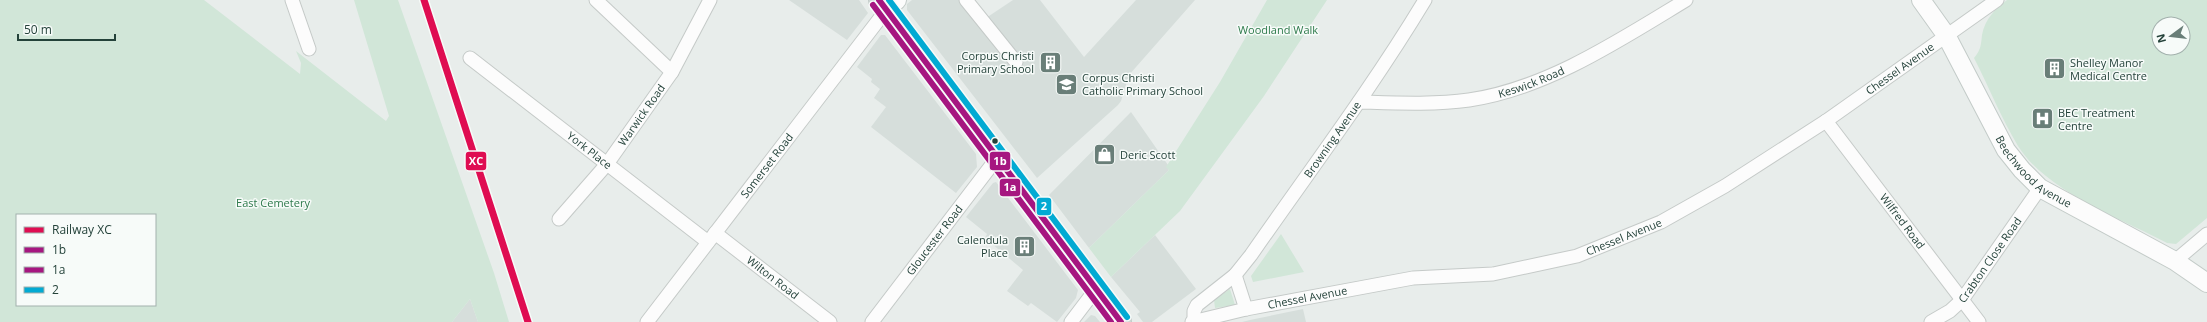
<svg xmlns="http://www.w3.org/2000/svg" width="2207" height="322" font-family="'Open Sans',sans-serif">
<rect width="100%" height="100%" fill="#e8edeb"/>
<path fill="#d6dedb" d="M789,0H859L868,13L847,40Z
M912,0H963L1022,75L1027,72L986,18L1013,0H1040L1084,57L1136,0H1195L1129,75L1121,101L1118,105L1037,178L907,10V4Z
M881,35H885L976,154L977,167L956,193L871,127L886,107L874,98L880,89L871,82L872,79L857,67Z
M1131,112L1168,165L1167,167L1169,170L1089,248L1049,195Z
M996,182L1078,290L1076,298L1057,322L1031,303L1028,306L1007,291L1023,270L985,238L987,234L966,217L993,183Z
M1155,235L1196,289L1152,322H1143L1137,314L1140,312L1111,277Z
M470,299L478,322H452Z
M1303,309L1306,322H1242L1250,320Z
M1091,315L1095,316L1100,322H1084Z"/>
<path fill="#d1e6d8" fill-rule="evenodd" d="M0,0H204L300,74L301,63L296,51L386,121L389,116L354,0H398L494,273L509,322H478L470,299L452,322H0ZM17,215H155V305H17Z
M1267,0H1327L1264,96L1180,211L1111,277L1089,248L1169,170L1166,167L1220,82Z
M2007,0H2207V218L2176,244L2167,243C2121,219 2046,191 2018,146C2001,118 1989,87 1974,58C1981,50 1981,44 1982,35C1985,19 1995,9 2007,0ZM2159,24H2183V48H2159Z
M1281,234L1304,272L1253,282L1251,276Z
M1230,289L1235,305L1215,308L1214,300Z"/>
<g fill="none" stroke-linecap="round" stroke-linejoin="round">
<defs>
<g id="street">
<path d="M292,0L309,49"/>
<path d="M596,0L672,72"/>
<path d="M966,0L1016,62"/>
<path id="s1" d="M470,58L708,242"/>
<path id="s2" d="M1359,102C1394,103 1434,105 1469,100C1546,89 1620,40 1686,0"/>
<path id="s3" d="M1826,121L1979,322"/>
<path id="s4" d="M559,219L607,164L672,72L710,0"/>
<path id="s5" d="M715,233L830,322"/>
<path d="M2175,261L2207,234"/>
<path d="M1235,275L1246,309"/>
<path id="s6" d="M1194,321V311L1197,305L1235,275L1251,255C1310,170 1372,88 1425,0"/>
<path id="s7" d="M647,322L887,9"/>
<path id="s8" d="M872,322L997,158"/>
<path d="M1071,322L1096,289"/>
<path id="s9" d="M1192,322L1246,309L1413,278L1493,274L1577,256L1661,222L1725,186L1826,121L1997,0"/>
<path id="s10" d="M1931,322L1950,311L1962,300L2040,188"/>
</g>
<g id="secondary">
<path id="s11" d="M1921,0L1946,35L2006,150L2022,170L2040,188L2175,261L2207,283"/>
<path d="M887,9L897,0"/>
</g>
<path id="primary" d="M879,0L1121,322"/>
</defs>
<use href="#street" stroke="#c5cac8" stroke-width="15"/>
<use href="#secondary" stroke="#c3cbc8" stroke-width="20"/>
<use href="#primary" stroke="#c3ccc9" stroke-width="22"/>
<use href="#street" stroke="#fcfcfc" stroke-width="13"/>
<use href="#secondary" stroke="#fcfcfc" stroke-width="18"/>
<use href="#primary" stroke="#cfd7d5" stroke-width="20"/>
<defs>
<path id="bus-1" d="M879,0L1121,322"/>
<path id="bus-2" d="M873,5L1111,322"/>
<path id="bus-3" d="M889,0L1127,317"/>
</defs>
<use href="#bus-1" stroke="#f7fbf9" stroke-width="9"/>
<use href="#bus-2" stroke="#f7fbf9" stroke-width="9"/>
<use href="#bus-3" stroke="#f7fbf9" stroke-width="9"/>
<use href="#bus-1" stroke="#a61680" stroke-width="6"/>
<use href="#bus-2" stroke="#a61680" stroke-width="6"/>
<use href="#bus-3" stroke="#02aad3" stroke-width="6"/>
<defs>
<path id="rail-1" d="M424,0L528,322"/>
</defs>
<use href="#rail-1" stroke="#f7fbf9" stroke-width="10"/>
<use href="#rail-1" stroke="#df0d52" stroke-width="7"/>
</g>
<defs>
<symbol id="building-square" viewBox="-11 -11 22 22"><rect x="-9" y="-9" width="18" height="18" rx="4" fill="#697e78" stroke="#f7fbf9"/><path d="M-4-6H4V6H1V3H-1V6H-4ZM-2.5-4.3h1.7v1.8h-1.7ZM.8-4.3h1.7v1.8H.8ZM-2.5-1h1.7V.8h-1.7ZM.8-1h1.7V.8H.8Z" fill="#fff"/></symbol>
<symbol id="school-square" viewBox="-11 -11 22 22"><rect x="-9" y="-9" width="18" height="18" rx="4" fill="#697e78" stroke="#f7fbf9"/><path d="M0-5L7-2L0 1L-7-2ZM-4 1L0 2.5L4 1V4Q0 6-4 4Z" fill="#fff"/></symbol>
<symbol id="hospital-square" viewBox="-11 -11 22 22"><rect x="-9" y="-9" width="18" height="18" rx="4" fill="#697e78" stroke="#f7fbf9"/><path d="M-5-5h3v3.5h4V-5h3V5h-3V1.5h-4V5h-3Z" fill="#fff"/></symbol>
<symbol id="shop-square" viewBox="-11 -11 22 22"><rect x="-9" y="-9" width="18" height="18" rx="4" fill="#697e78" stroke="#f7fbf9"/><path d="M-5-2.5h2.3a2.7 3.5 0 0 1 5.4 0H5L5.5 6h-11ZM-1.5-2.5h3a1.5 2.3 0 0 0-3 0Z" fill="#fff"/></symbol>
</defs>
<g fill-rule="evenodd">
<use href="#building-square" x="1038" y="50" width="25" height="25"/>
<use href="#building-square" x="2042" y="56" width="25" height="25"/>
<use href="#school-square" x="1054" y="72" width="25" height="25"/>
<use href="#hospital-square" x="2030" y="106" width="25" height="25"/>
<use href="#shop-square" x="1092" y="142" width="25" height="25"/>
<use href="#building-square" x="1012" y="234" width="25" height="25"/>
</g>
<circle fill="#24423a" stroke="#f7fbf9" stroke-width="1.5" cx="995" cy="141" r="3.5"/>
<g text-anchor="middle" stroke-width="3" stroke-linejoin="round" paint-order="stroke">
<g font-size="11" fill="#2d7a4b" stroke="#f7fbf9">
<text x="1278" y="34">Woodland Walk</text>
<text x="273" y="207">East Cemetery</text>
</g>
<g font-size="11" fill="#24423a" stroke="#f7fbf9" text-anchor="start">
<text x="1034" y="60" text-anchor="end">Corpus Christi<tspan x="1034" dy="13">Primary School</tspan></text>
<text x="2070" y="67">Shelley Manor<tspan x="2070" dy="13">Medical Centre</tspan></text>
<text x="1082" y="82">Corpus Christi<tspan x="1082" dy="13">Catholic Primary School</tspan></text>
<text x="2058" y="117">BEC Treatment<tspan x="2058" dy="13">Centre</tspan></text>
<text x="1120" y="159">Deric Scott</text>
<text x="1008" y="244" text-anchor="end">Calendula<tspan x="1008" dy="13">Place</tspan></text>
</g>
<g font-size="11" fill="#24423a" stroke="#f7fbf9">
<text dy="4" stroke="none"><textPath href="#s9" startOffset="766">Chessel Avenue</textPath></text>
<text dy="4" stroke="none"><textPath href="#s2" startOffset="175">Keswick Road</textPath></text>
<text dy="4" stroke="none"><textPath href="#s4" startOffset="133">Warwick Road</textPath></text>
<text dy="4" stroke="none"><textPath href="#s6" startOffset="232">Browning Avenue</textPath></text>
<text dy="4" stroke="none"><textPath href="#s1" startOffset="151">York Place</textPath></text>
<text dy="4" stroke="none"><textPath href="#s7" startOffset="197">Somerset Road</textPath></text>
<text dy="4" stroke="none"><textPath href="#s11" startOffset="208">Beechwood Avenue</textPath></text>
<text dy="4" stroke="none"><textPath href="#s3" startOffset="126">Wilfred Road</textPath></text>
<text dy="4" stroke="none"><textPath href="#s9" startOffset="442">Chessel Avenue</textPath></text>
<text dy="4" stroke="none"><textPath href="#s8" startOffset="103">Gloucester Road</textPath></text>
<text dy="4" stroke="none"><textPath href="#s10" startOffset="87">Crabton Close Road</textPath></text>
<text dy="4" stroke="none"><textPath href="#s5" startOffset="73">Wilton Road</textPath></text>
<text dy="4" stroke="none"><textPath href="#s9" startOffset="118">Chessel Avenue</textPath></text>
</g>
</g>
<g stroke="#f7fbf9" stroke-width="1.5">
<rect x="465" y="151" width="22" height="20" rx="4" fill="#df0d52"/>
<rect x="989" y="151" width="22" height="20" rx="4" fill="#a61680"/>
<rect x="999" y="178" width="22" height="19" rx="4" fill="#a61680"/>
<rect x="1036" y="197" width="16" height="19" rx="4" fill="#02aad3"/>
</g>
<g font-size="11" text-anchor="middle" font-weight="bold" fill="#fff">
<text x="476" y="165">XC</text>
<text x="1000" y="165">1b</text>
<text x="1010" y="191">1a</text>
<text x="1044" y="210">2</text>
</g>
<rect x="16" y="214" width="140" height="92" fill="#f7fbf9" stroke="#a3b1ad"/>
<rect x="24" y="227" width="20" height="6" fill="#df0d52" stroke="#a3b1ad"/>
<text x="52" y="234" font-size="12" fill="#24423a">Railway XC</text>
<rect x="24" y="247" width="20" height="6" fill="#a61680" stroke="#a3b1ad"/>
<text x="52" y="254" font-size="12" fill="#24423a">1b</text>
<rect x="24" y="267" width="20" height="6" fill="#a61680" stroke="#a3b1ad"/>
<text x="52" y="274" font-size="12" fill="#24423a">1a</text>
<rect x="24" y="287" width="20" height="6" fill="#02aad3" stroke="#a3b1ad"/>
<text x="52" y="294" font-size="12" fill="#24423a">2</text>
<g transform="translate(2171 36) rotate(255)"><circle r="19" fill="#f7fbf9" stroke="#a3b1ad"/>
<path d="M0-3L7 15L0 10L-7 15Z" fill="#697e78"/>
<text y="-6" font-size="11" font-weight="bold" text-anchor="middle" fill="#24423a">N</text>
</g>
<path d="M18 34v6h97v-6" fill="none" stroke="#24423a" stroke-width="2"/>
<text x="24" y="34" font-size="12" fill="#24423a" stroke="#f7fbf9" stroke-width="3" paint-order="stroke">50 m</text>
</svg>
